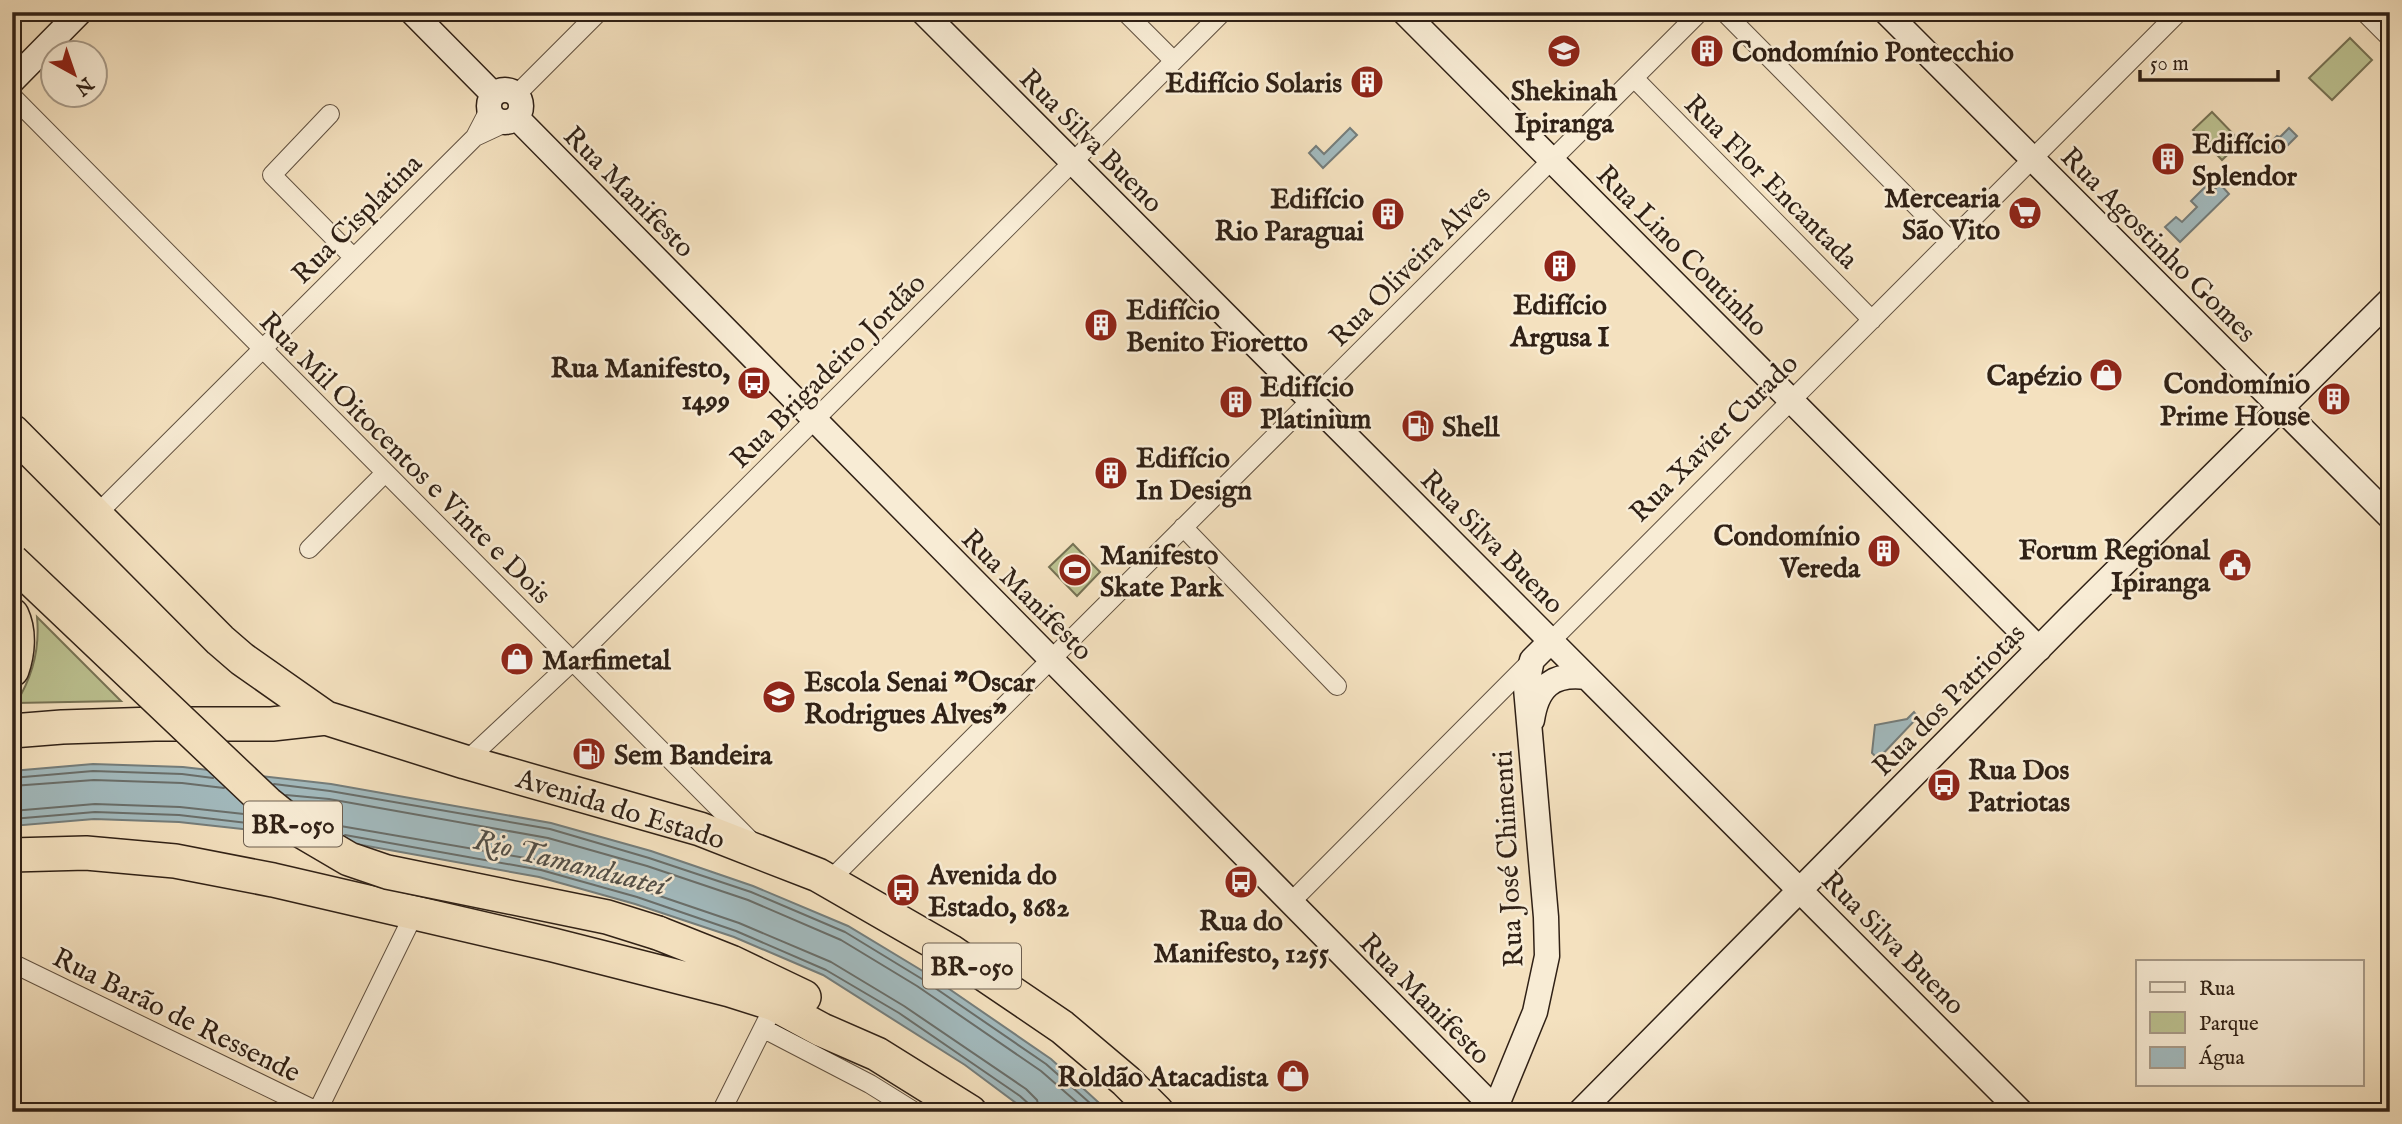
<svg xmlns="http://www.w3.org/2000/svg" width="2402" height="1124" font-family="'IM FELL English',serif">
<rect width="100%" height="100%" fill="#f4e1bf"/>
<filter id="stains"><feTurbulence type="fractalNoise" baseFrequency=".00286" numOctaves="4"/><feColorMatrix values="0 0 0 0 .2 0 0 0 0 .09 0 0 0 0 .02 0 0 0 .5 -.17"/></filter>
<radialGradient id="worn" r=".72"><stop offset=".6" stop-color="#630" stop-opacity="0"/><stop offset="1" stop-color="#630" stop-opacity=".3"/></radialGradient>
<path fill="#bcc291" stroke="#767254" stroke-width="2" d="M2350,38L2372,60L2332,100L2309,78Z
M2212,112L2241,142L2222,160L2193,130Z
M1073,544L1100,572L1077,596L1049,567Z
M37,617L121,701L16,703C33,676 40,648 37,617Z"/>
<path fill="#a2babe" stroke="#747d7b" stroke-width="2" d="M1350,128L1357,135L1323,168L1309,153L1316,146L1324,154Z
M2289,128L2297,136L2279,154L2269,144L2277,136L2280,137Z
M2220,184L2229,194L2180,242L2165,227L2176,217L2182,222L2197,207L2191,201L2207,185L2213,191Z
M1914,712L1918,717L1878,759L1872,753L1875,725L1907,719Z
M93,764L183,767L331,784L551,823L651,851L753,886L848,926L926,973L1051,1059L1109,1112H1028L965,1065L823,975L734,937L635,904L539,877L323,838L179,822L94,819L12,826V771Z"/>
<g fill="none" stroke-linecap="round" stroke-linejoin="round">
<path stroke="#696e6a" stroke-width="2" d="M12,778L93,771L182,774L213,778
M274,784L330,791L550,829L649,858L751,892L845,932L922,979L1046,1064L1100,1112
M12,786L94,780L182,783L224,788
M286,795L329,799L548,838L647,866L748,900L841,940L917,986L1041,1071L1088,1112
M12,811L95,804L180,807L253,815
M12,819L95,812L179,815L265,825
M323,823L543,861L639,889L739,923L831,962L904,1006L1026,1089L1037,1100L1040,1112
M345,835L541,870L637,897L736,931L826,970L899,1013L1020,1096L1030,1105L1031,1112"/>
<defs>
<path id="street" d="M1125,12L1174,61
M1724,12L1951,241
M2364,12L2390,38
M1634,78L1872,320
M517,94L599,12
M12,96L752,842
M330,114L272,175L353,257
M475,137L489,110
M96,515L475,137L505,123
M1183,527L1337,686
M309,549L385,473
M1551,641L2179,12
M465,762L572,662L1223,12
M829,881L1700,12
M1290,903L1532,660
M12,963L319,1112
M764,1029L870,1084L915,1112
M317,1112L414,914
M721,1112L768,1018"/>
<path id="secondary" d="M412,12L493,94
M923,12L2021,1112
M1404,12L2039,649
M1886,12L2390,517
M12,81L80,12
M489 106a16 16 0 1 1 32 0a16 16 0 1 1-32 0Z
M517,118L1498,1112
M1532,720C1537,687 1552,673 1586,677
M1494,1112L1535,1012L1547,956L1546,917L1526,688L1532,660L1551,641
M1580,1112L2070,617L2390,300"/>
<path id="highway" d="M12,431L220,640L242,659L326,718
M12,615C20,632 18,653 12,670
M12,731L62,727L155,724H272L326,718L465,762L700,829L818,875L950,951L1062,1027L1126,1081L1157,1112
M12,855L86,853L175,861L273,880L553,945L730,990L774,1004L822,1030L877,1054L970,1112
M658,933L731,962L804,997"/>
</defs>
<use href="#street" stroke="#615140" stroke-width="20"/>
<use href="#secondary" stroke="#302116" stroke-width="27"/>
<use href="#highway" stroke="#302116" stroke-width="36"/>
<use href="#street" stroke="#f8ecd5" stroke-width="18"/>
<use href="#secondary" stroke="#f8ecd5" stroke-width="24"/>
<use href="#highway" stroke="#f4e1bf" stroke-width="33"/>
<defs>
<path id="highway-bridge" d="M12,561L267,803L303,832L349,859L387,872L607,917L658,933"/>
</defs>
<use href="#highway-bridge" stroke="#302116" stroke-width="36" stroke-linecap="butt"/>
<use href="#highway-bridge" stroke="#f4e1bf" stroke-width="33"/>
</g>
<defs>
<symbol id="school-disc" viewBox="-11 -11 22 22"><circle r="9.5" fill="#8f2418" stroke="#f8ecd5"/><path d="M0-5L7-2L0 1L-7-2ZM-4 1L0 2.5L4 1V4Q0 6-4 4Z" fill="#fff"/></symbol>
<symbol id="building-disc" viewBox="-11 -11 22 22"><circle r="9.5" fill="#8f2418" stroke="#f8ecd5"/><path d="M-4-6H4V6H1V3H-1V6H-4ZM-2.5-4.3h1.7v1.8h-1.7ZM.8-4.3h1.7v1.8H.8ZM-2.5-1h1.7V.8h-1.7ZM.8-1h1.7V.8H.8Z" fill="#fff"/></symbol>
<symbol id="supermarket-disc" viewBox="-11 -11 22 22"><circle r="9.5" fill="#8f2418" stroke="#f8ecd5"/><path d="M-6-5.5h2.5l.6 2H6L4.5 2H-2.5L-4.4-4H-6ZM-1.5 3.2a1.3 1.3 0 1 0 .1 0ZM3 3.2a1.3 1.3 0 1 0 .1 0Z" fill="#fff"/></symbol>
<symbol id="shop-disc" viewBox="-11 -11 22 22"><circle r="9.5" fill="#8f2418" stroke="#f8ecd5"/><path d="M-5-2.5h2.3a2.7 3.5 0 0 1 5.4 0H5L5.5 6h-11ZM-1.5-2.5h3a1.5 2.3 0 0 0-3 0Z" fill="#fff"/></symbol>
<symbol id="bus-disc" viewBox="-11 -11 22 22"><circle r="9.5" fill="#8f2418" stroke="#f8ecd5"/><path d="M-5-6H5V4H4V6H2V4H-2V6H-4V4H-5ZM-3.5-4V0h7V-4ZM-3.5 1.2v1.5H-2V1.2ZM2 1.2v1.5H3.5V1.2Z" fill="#fff"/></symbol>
<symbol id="fuel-disc" viewBox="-11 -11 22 22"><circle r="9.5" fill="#8f2418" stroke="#f8ecd5"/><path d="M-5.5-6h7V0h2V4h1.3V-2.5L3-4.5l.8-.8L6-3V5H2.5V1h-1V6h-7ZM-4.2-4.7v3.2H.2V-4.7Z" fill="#fff"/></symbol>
<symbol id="civic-disc" viewBox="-11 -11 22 22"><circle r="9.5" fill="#8f2418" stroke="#f8ecd5"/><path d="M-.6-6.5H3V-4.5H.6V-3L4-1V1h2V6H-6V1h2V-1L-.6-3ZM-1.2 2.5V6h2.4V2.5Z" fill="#fff"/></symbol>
<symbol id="stadium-disc" viewBox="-11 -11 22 22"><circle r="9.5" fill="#8f2418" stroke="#f8ecd5"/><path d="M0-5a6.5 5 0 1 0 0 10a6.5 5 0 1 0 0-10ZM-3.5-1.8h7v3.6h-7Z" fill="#fff"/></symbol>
</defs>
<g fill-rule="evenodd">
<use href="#school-disc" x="1545" y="32" width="38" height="38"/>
<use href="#building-disc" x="1688" y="32" width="38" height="38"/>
<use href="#building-disc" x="1348" y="63" width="38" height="38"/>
<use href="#building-disc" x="2149" y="140" width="38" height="38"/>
<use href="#supermarket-disc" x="2006" y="194" width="38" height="38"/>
<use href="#building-disc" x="1369" y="195" width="38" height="38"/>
<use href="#building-disc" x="1541" y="247" width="38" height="38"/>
<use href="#building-disc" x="1082" y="306" width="38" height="38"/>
<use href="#shop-disc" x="2087" y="356" width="38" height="38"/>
<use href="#bus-disc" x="735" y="364" width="38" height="38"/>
<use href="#building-disc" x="2315" y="380" width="38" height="38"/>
<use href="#building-disc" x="1217" y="383" width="38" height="38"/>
<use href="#fuel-disc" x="1399" y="407" width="38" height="38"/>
<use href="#building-disc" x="1092" y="454" width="38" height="38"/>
<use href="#building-disc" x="1865" y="532" width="38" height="38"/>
<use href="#civic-disc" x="2216" y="546" width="38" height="38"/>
<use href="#stadium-disc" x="1056" y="551" width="38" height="38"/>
<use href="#shop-disc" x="498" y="640" width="38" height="38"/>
<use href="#school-disc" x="760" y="678" width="38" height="38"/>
<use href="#fuel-disc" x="570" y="735" width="38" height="38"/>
<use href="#bus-disc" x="1925" y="766" width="38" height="38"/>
<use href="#bus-disc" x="1222" y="863" width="38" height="38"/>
<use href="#bus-disc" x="884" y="871" width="38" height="38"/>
<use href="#shop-disc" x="1274" y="1057" width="38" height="38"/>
</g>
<g text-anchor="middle" stroke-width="5" stroke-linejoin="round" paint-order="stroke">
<g fill="#f8ecd5" stroke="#6c5e4f" stroke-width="2">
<rect x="244" y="801.5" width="98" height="45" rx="5"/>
<rect x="923" y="943.5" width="98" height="45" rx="5"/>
</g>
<g font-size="26" font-weight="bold" fill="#302116">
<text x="293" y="833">BR-050</text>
<text x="972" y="975">BR-050</text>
</g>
<g font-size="28" font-weight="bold" fill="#302116" stroke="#f8ecd5" text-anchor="start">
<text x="1732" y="61">Condomínio Pontecchio</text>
<text x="1342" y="92" text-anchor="end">Edifício Solaris</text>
<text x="1564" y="100" text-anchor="middle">Shekinah<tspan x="1564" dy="32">Ipiranga</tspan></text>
<text x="2192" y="153">Edifício<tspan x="2192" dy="32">Splendor</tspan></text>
<text x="2000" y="207" text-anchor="end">Mercearia<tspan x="2000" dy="32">São Vito</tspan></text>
<text x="1364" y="208" text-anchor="end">Edifício<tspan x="1364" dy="32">Rio Paraguai</tspan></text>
<text x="1560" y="314" text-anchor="middle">Edifício<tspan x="1560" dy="32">Argusa I</tspan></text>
<text x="1126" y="319">Edifício<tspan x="1126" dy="32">Benito Fioretto</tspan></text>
<text x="730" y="377" text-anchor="end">Rua Manifesto,<tspan x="730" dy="32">1499</tspan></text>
<text x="2082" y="385" text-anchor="end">Capézio</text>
<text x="2310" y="393" text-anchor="end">Condomínio<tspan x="2310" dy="32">Prime House</tspan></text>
<text x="1260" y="396">Edifício<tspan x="1260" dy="32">Platinium</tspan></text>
<text x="1442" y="436">Shell</text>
<text x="1136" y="467">Edifício<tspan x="1136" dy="32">In Design</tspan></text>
<text x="1860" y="545" text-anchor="end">Condomínio<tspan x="1860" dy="32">Vereda</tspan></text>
<text x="2210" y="559" text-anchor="end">Forum Regional<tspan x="2210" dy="32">Ipiranga</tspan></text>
<text x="1100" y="564">Manifesto<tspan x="1100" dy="32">Skate Park</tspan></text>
<text x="542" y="669">Marfimetal</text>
<text x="804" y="691">Escola Senai "Oscar<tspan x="804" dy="32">Rodrigues Alves"</tspan></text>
<text x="614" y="764">Sem Bandeira</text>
<text x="1968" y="779">Rua Dos<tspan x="1968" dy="32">Patriotas</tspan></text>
<text x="928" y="884">Avenida do<tspan x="928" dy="32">Estado, 8682</tspan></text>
<text x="1241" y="930" text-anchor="middle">Rua do<tspan x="1241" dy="32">Manifesto, 1255</tspan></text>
<text x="1268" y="1086" text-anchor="end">Roldão Atacadista</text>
</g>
<g font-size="28" fill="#302116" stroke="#f8ecd5">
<text transform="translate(1092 140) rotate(45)" y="10">Rua Silva Bueno</text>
<text transform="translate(1772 181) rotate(45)" y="10">Rua Flor Encantada</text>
<text transform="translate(630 191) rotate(45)" y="10">Rua Manifesto</text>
<text transform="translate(356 218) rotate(-45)" y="10">Rua Cisplatina</text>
<text transform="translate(2159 244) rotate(45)" y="10">Rua Agostinho Gomes</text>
<text transform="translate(1683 250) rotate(45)" y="10">Rua Lino Coutinho</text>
<text transform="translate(1409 265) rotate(-45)" y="10">Rua Oliveira Alves</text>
<text transform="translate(827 370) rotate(-45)" y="10">Rua Brigadeiro Jordão</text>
<text transform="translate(1713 437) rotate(-45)" y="10">Rua Xavier Curado</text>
<text transform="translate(406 457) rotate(45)" y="10">Rua Mil Oitocentos e Vinte e Dois</text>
<text transform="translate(1493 541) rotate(45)" y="10">Rua Silva Bueno</text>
<text transform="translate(1028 594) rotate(45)" y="10">Rua Manifesto</text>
<text transform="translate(1948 699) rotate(-45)" y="10">Rua dos Patriotas</text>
<text transform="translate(621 808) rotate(17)" y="10">Avenida do Estado</text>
<text transform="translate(1507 859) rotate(-93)" y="10">Rua José Chimenti</text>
<text transform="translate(1894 942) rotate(45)" y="10">Rua Silva Bueno</text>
<text transform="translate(1426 998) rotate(45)" y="10">Rua Manifesto</text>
<text transform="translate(177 1014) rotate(26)" y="10">Rua Barão de Ressende</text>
</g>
<g font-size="30" font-style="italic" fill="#524f48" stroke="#f8ecd5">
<text transform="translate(570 862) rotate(14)" y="10">Rio Tamanduateí</text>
</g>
</g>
<rect width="2402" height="1124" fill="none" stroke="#f4e1bf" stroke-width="42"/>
<rect x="14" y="14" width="2374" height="1096" fill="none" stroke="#302116" stroke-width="3.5"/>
<rect x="21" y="21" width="2360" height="1082" fill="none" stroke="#302116" stroke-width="2"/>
<rect x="2136" y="960" width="228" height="126" fill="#f8ecd5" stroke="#a89b89" stroke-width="2"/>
<rect x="2150" y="982" width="35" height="10" fill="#f8ecd5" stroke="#a89b89" stroke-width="2"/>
<text x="2199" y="995" font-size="21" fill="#302116">Rua</text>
<rect x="2150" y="1012" width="35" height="21" fill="#bcc291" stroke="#a89b89" stroke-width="2"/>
<text x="2199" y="1030" font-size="21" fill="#302116">Parque</text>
<rect x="2150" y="1047" width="35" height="21" fill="#a2babe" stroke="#a89b89" stroke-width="2"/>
<text x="2199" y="1064" font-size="21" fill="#302116">Água</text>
<g transform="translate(74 74) rotate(140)"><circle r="33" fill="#f8ecd5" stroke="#a89b89" stroke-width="2"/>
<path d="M0-5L12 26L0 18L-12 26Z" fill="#8f2418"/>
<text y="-10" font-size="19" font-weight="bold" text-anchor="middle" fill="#302116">N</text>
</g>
<path d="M2140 70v10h138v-10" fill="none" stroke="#302116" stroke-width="3.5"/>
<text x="2150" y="70" font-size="21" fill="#302116" stroke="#f8ecd5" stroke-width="5" paint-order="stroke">50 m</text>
<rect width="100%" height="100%" filter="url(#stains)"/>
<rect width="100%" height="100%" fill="url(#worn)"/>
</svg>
